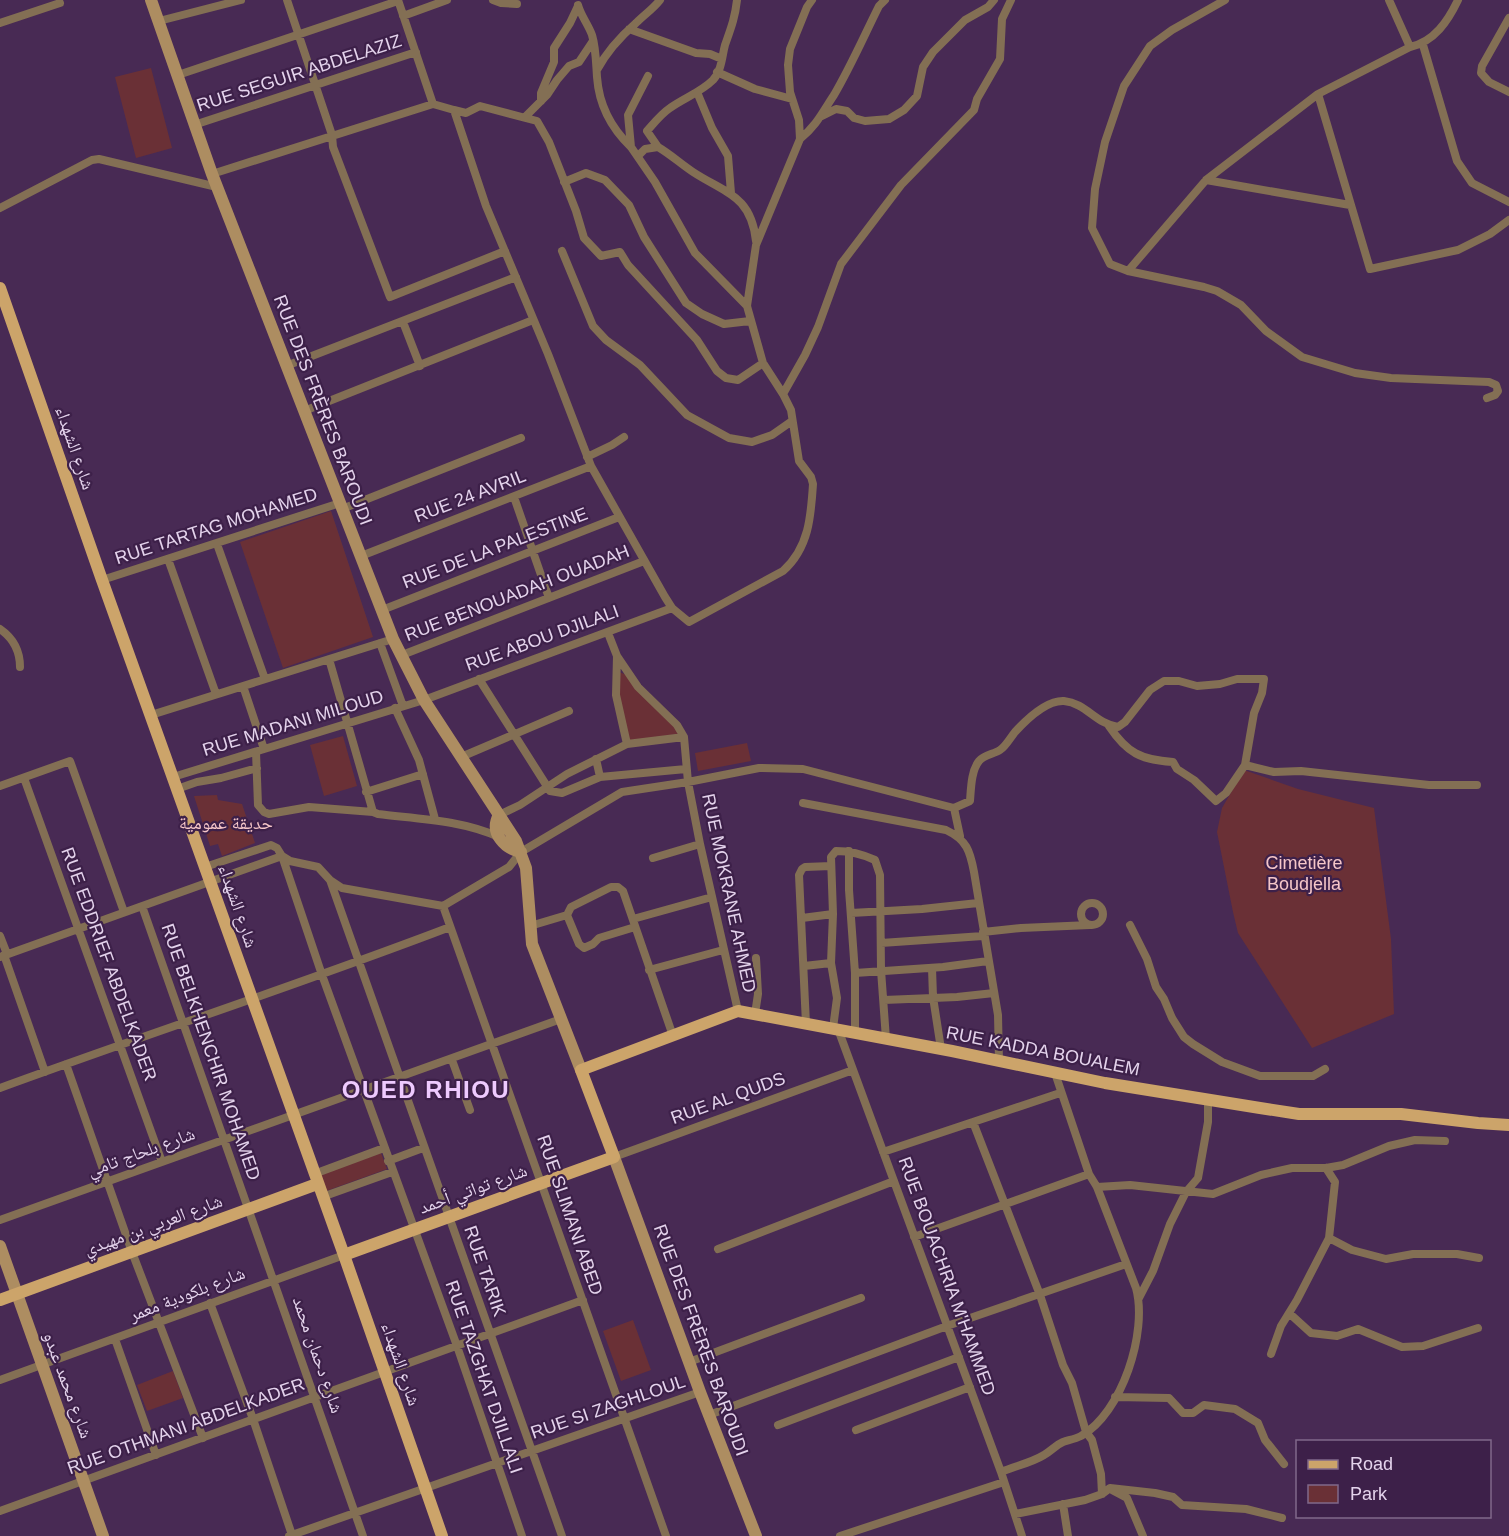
<svg xmlns="http://www.w3.org/2000/svg" width="1509" height="1536" font-family="Arial,'Noto Naskh Arabic',sans-serif">
<rect width="100%" height="100%" fill="#482a54"/>
<path fill="#6a3036" d="M151,68L172,148L136,158L115,77Z
M331,511L373,637L283,668L240,542Z
M619,672L627,675L673,724L678,734L628,741L619,694Z
M343,736L357,786L324,796L310,745Z
M747,743L751,761L698,771L695,753Z
M1244,770L1298,789L1374,808L1391,939L1394,1014L1312,1048L1238,933L1233,912L1217,832L1222,808Z
M217,795L218,800L242,804L255,843L222,856L218,844L210,846L194,796Z
M381,1153L387,1169L326,1191L320,1175Z
M633,1320L651,1370L621,1381L603,1331Z
M173,1371L183,1398L147,1411L137,1385Z"/>
<g fill="none" stroke-linecap="round" stroke-linejoin="round">
<path stroke="#836f54" stroke-width="8" d="M287,0L332,135L333,147L390,297L505,251
M398,0L433,104
M493,0L501,3L517,4
M1225,0L1172,30L1150,46L1124,86L1105,142L1095,189L1092,228L1110,264L1128,271L1204,287L1217,291L1241,305L1266,331L1302,357L1355,373L1391,378L1489,382L1496,385L1498,391L1495,395L1487,398
M578,5C581,16 588,24 592,35C596,48 596,63 597,77C599,105 611,128 631,147
M403,16L447,0
M1509,18L1482,66L1481,73L1489,82L1509,92
M159,21L241,0
M0,23L60,3
M629,29L696,53L710,54L722,59
M1423,45L1457,161L1472,183L1509,202
M1410,47C1434,42 1448,21 1458,0
M597,70C607,51 620,37 636,23C644,15 653,9 660,0
M717,72L755,89L792,99
M178,75L398,1
M648,76L628,115L631,147L655,182L695,253L747,306
M697,92L712,128L728,156L731,193
M1318,94L1370,269L1458,250L1490,234L1509,220
M541,101V93L554,62V48L570,23L578,6
M454,110L466,113L480,106L537,121L549,142L576,211L584,238L601,256L620,252L628,265L697,340L717,371L726,378L738,380L763,363
M822,116L836,109L847,111L854,118L865,121L889,119L904,110L917,96L923,67L933,52L965,20L988,7L994,0
M525,117L547,95L557,80L569,66L579,62L593,41
M194,125L416,52
M800,139C817,125 822,113 834,95C851,66 864,36 879,6L885,0
M658,147L647,131C654,123 661,114 670,108C684,98 701,92 713,80C722,70 722,56 725,45C731,28 735,18 737,0
M638,156L645,149L658,147C670,154 681,164 693,172C725,193 751,195 756,241
M212,174L433,104L454,110L486,206L548,354L591,466L665,597L672,608L689,622L783,571C809,548 811,516 813,484L811,477L799,461L791,410L783,394L763,363L747,306L756,245L800,139L799,120L790,92L788,65L790,49L807,7L812,0
M1206,180L1350,205
M564,182L586,173L605,180L629,205L644,237L686,303L702,314L724,324L750,321
M0,208L92,160L99,159L217,187
M562,251L593,326L606,340L640,365L687,415L729,438L752,442L772,435L792,421
M1128,271L1206,180L1318,94L1410,47L1389,0
M403,322L420,366
M286,366L516,277
M783,394L805,355L818,327L841,264L901,185L974,110L977,99L1000,59L1002,19L1011,0
M304,411L533,320
M587,457L612,445L624,437
M514,497L549,598
M342,509L521,438
M217,544L265,679
M361,556L591,466
M168,559L216,694
M102,580L340,503
M382,610L619,517
M0,629C13,638 20,651 20,667
M608,633L617,656L616,695L627,744
M380,643L403,706
M402,655L644,561
M617,656L638,687L677,725L684,737L688,782L700,844L738,1011
M329,659L373,812
M479,679L550,791L562,793L600,777L686,769
M243,686L264,749
M395,708L419,760L435,819
M151,715L393,639
M1109,726C1127,753 1141,760 1173,762L1177,769L1194,780L1216,801L1226,793L1245,765L1274,772L1301,771L1429,785H1477
M256,752L258,805L264,812L269,814L309,807L373,812L378,814C419,819 461,820 499,837
M461,757L569,711
M596,759L600,777
M173,777L424,700L672,608
M24,778L162,1162
M0,786L70,761L124,912
M177,789L197,782L221,778L257,768
M366,792L423,774
M803,803L946,830C967,840 970,851 974,872L998,1015L999,1061
M954,808L970,801C971,789 971,771 979,761C984,755 994,754 1000,750C1006,746 1010,738 1015,732C1026,720 1046,700 1064,701C1086,703 1096,724 1118,727L1125,722L1150,690L1164,681H1179L1197,686L1220,684L1237,679H1264L1262,693L1254,713L1245,765
M954,808L960,836
M499,815L520,805L567,774L627,744L684,737
M849,851V890L855,973V1033
M282,856L322,975L457,1346L522,1536
M653,858L700,844
M205,867L271,845L277,848L282,856L290,861L318,867L330,880L342,888L443,906L509,867L521,852L622,792L688,782L759,768L803,769L954,808
M330,880L562,1536
M1081 914a11 11 0 1 1 22 0a11 11 0 1 1-22 0Z
M142,906L363,1536
M443,906L666,1536
M851,913L922,909L978,903
M802,918L833,914
M633,919L712,897
M1130,925L1147,959L1156,987L1164,999L1172,1018L1184,1037L1193,1044L1222,1062L1260,1076H1313L1325,1069
M530,926L567,915
M635,927L599,938L593,944L584,948L579,944L567,915L571,907L611,887H618L623,891L673,1036
M983,932L1021,928L1090,925
M0,936L7,954
M881,943L983,936
M4,955L45,1072
M0,957L282,856
M804,966L831,963
M932,968L933,997L941,1049
M649,970L723,950
M855,973L943,967L988,961
M884,1000L957,997L994,993
M755,1014L758,994L756,958
M806,1024L799,875L802,869L805,867L831,866
M833,1028L837,998L831,963L833,914L831,857L836,851C850,851 862,854 875,860L880,875L881,970L886,1039
M838,1029L1001,1472L1022,1536
M452,1060L470,1110
M66,1064L132,1252L203,1438
M0,1088C150,1033 301,984 450,927
M973,1122L1040,1295L1063,1365L1072,1383L1086,1432L1092,1440L1101,1474L1102,1494
M883,1152L1060,1093
M614,1157L853,1070
M388,1161L423,1148
M314,1174L384,1148
M1097,1187L1130,1185L1213,1194L1261,1175L1292,1168H1326L1343,1165L1389,1146L1415,1140L1445,1141
M322,1197L392,1172
M0,1220L561,1019
M914,1237L1089,1174
M1329,1238L1352,1250L1386,1259L1413,1254H1457L1479,1258
M718,1249L894,1181
M1139,1298L1153,1271L1170,1224L1186,1192L1198,1178L1208,1122V1100
M210,1303L253,1419L292,1535
M1289,1313L1311,1333L1337,1336L1358,1329L1402,1347L1423,1346L1478,1328
M115,1339L156,1455
M1271,1354L1281,1326L1297,1300L1329,1238L1335,1182L1326,1168
M689,1362L861,1298
M0,1380L344,1255
M1115,1397L1169,1398L1183,1413H1193L1204,1405L1235,1409L1258,1423L1265,1440L1284,1464
M709,1415L947,1326L1126,1264
M778,1425L959,1357
M856,1430L970,1387
M1001,1472C1015,1466 1031,1463 1044,1455C1051,1451 1056,1445 1063,1442C1069,1440 1075,1439 1081,1436C1122,1413 1148,1332 1136,1288L1097,1187L1089,1174L1055,1073
M1112,1490L1127,1498L1143,1536
M1063,1504L1068,1536
M0,1511L583,1300
M1015,1514L1085,1500L1102,1494L1110,1488L1155,1493L1173,1497L1182,1505L1246,1509L1282,1518
M289,1536L700,1392
M840,1536L1004,1482"/>
<path stroke="#ad8d61" stroke-width="12" d="M151,0L212,174L393,639L424,700L516,841L526,868L532,944L581,1070
M499,815C489,833 505,849 521,852
M614,1157L700,1392L756,1536
M0,1246L103,1536"/>
<path stroke="#cca46a" stroke-width="12" d="M0,288L102,580L344,1255L442,1536
M344,1255L614,1157L581,1070L738,1011L952,1051L1105,1083L1260,1108L1299,1114H1401L1478,1123L1509,1125
M0,1300L317,1184"/>
</g>
<g text-anchor="middle" stroke-width="4.5" stroke-linejoin="round" paint-order="stroke">
<g font-size="18" fill="#e4d3ec" stroke="#3d2049">
<text transform="translate(299 73) rotate(-18)" y="6">RUE SEGUIR ABDELAZIZ</text>
<text transform="translate(323 410) rotate(69)" y="6">RUE DES FRÈRES BAROUDI</text>
<text transform="translate(75 448) rotate(71)" y="6">شارع الشهداء</text>
<text transform="translate(470 496) rotate(-21)" y="6">RUE 24 AVRIL</text>
<text transform="translate(216 526) rotate(-18)" y="6">RUE TARTAG MOHAMED</text>
<text transform="translate(495 548) rotate(-21)" y="6">RUE DE LA PALESTINE</text>
<text transform="translate(517 593) rotate(-21)" y="6">RUE BENOUADAH OUADAH</text>
<text transform="translate(542 638) rotate(-20)" y="6">RUE ABOU DJILALI</text>
<text transform="translate(293 723) rotate(-17)" y="6">RUE MADANI MILOUD</text>
<text transform="translate(729 893) rotate(78)" y="6">RUE MOKRANE AHMED</text>
<text transform="translate(238 906) rotate(71)" y="6">شارع الشهداء</text>
<text transform="translate(109 964) rotate(70)" y="6">RUE EDDRIEF ABDELKADER</text>
<text transform="translate(1043 1051) rotate(11)" y="6">RUE KADDA BOUALEM</text>
<text transform="translate(211 1052) rotate(71)" y="6">RUE BELKHENCHIR MOHAMED</text>
<text transform="translate(728 1098) rotate(-20)" y="6">RUE AL QUDS</text>
<text transform="translate(141 1152) rotate(-20)" y="6">شارع بلحاج تامي</text>
<text transform="translate(473 1189) rotate(-20)" y="6">شارع تواتي أحمد</text>
<text transform="translate(570 1215) rotate(71)" y="6">RUE SLIMANI ABED</text>
<text transform="translate(153 1225) rotate(-20)" y="6">شارع العربي بن مهيدي</text>
<text transform="translate(485 1271) rotate(71)" y="6">RUE TARIK</text>
<text transform="translate(947 1276) rotate(70)" y="6">RUE BOUACHRIA M'HAMMED</text>
<text transform="translate(187 1294) rotate(-21)" y="6">شارع بلكودية معمر</text>
<text transform="translate(701 1340) rotate(70)" y="6">RUE DES FRÈRES BAROUDI</text>
<text transform="translate(318 1355) rotate(71)" y="6">شارع دحمان محمد</text>
<text transform="translate(401 1364) rotate(71)" y="6">شارع الشهداء</text>
<text transform="translate(484 1377) rotate(71)" y="6">RUE TAZGHAT DJILLALI</text>
<text transform="translate(68 1385) rotate(70)" y="6">شارع محمد عبدو</text>
<text transform="translate(608 1407) rotate(-19)" y="6">RUE SI ZAGHLOUL</text>
<text transform="translate(186 1426) rotate(-20)" y="6">RUE OTHMANI ABDELKADER</text>
</g>
<g font-size="18" fill="#f5c6c8" stroke="#3d2049">
<text x="226" y="829">حديقة عمومية</text>
<text x="1304" y="869">Cimetière<tspan x="1304" dy="21">Boudjella</tspan></text>
</g>
<g font-size="24" font-weight="bold" letter-spacing="1.5" fill="#eecafe" stroke="#3d2049">
<text x="426" y="1098">OUED RHIOU</text>
</g>
</g>
<rect x="1296" y="1440" width="195" height="78" fill="#3d2049" stroke="#80688a" stroke-width="1.5"/>
<rect x="1308" y="1460" width="30" height="9" fill="#cca46a" stroke="#80688a" stroke-width="1.5"/>
<text x="1350" y="1470" font-size="18" fill="#e4d3ec">Road</text>
<rect x="1308" y="1485" width="30" height="18" fill="#6a3036" stroke="#80688a" stroke-width="1.5"/>
<text x="1350" y="1500" font-size="18" fill="#e4d3ec">Park</text>
</svg>
